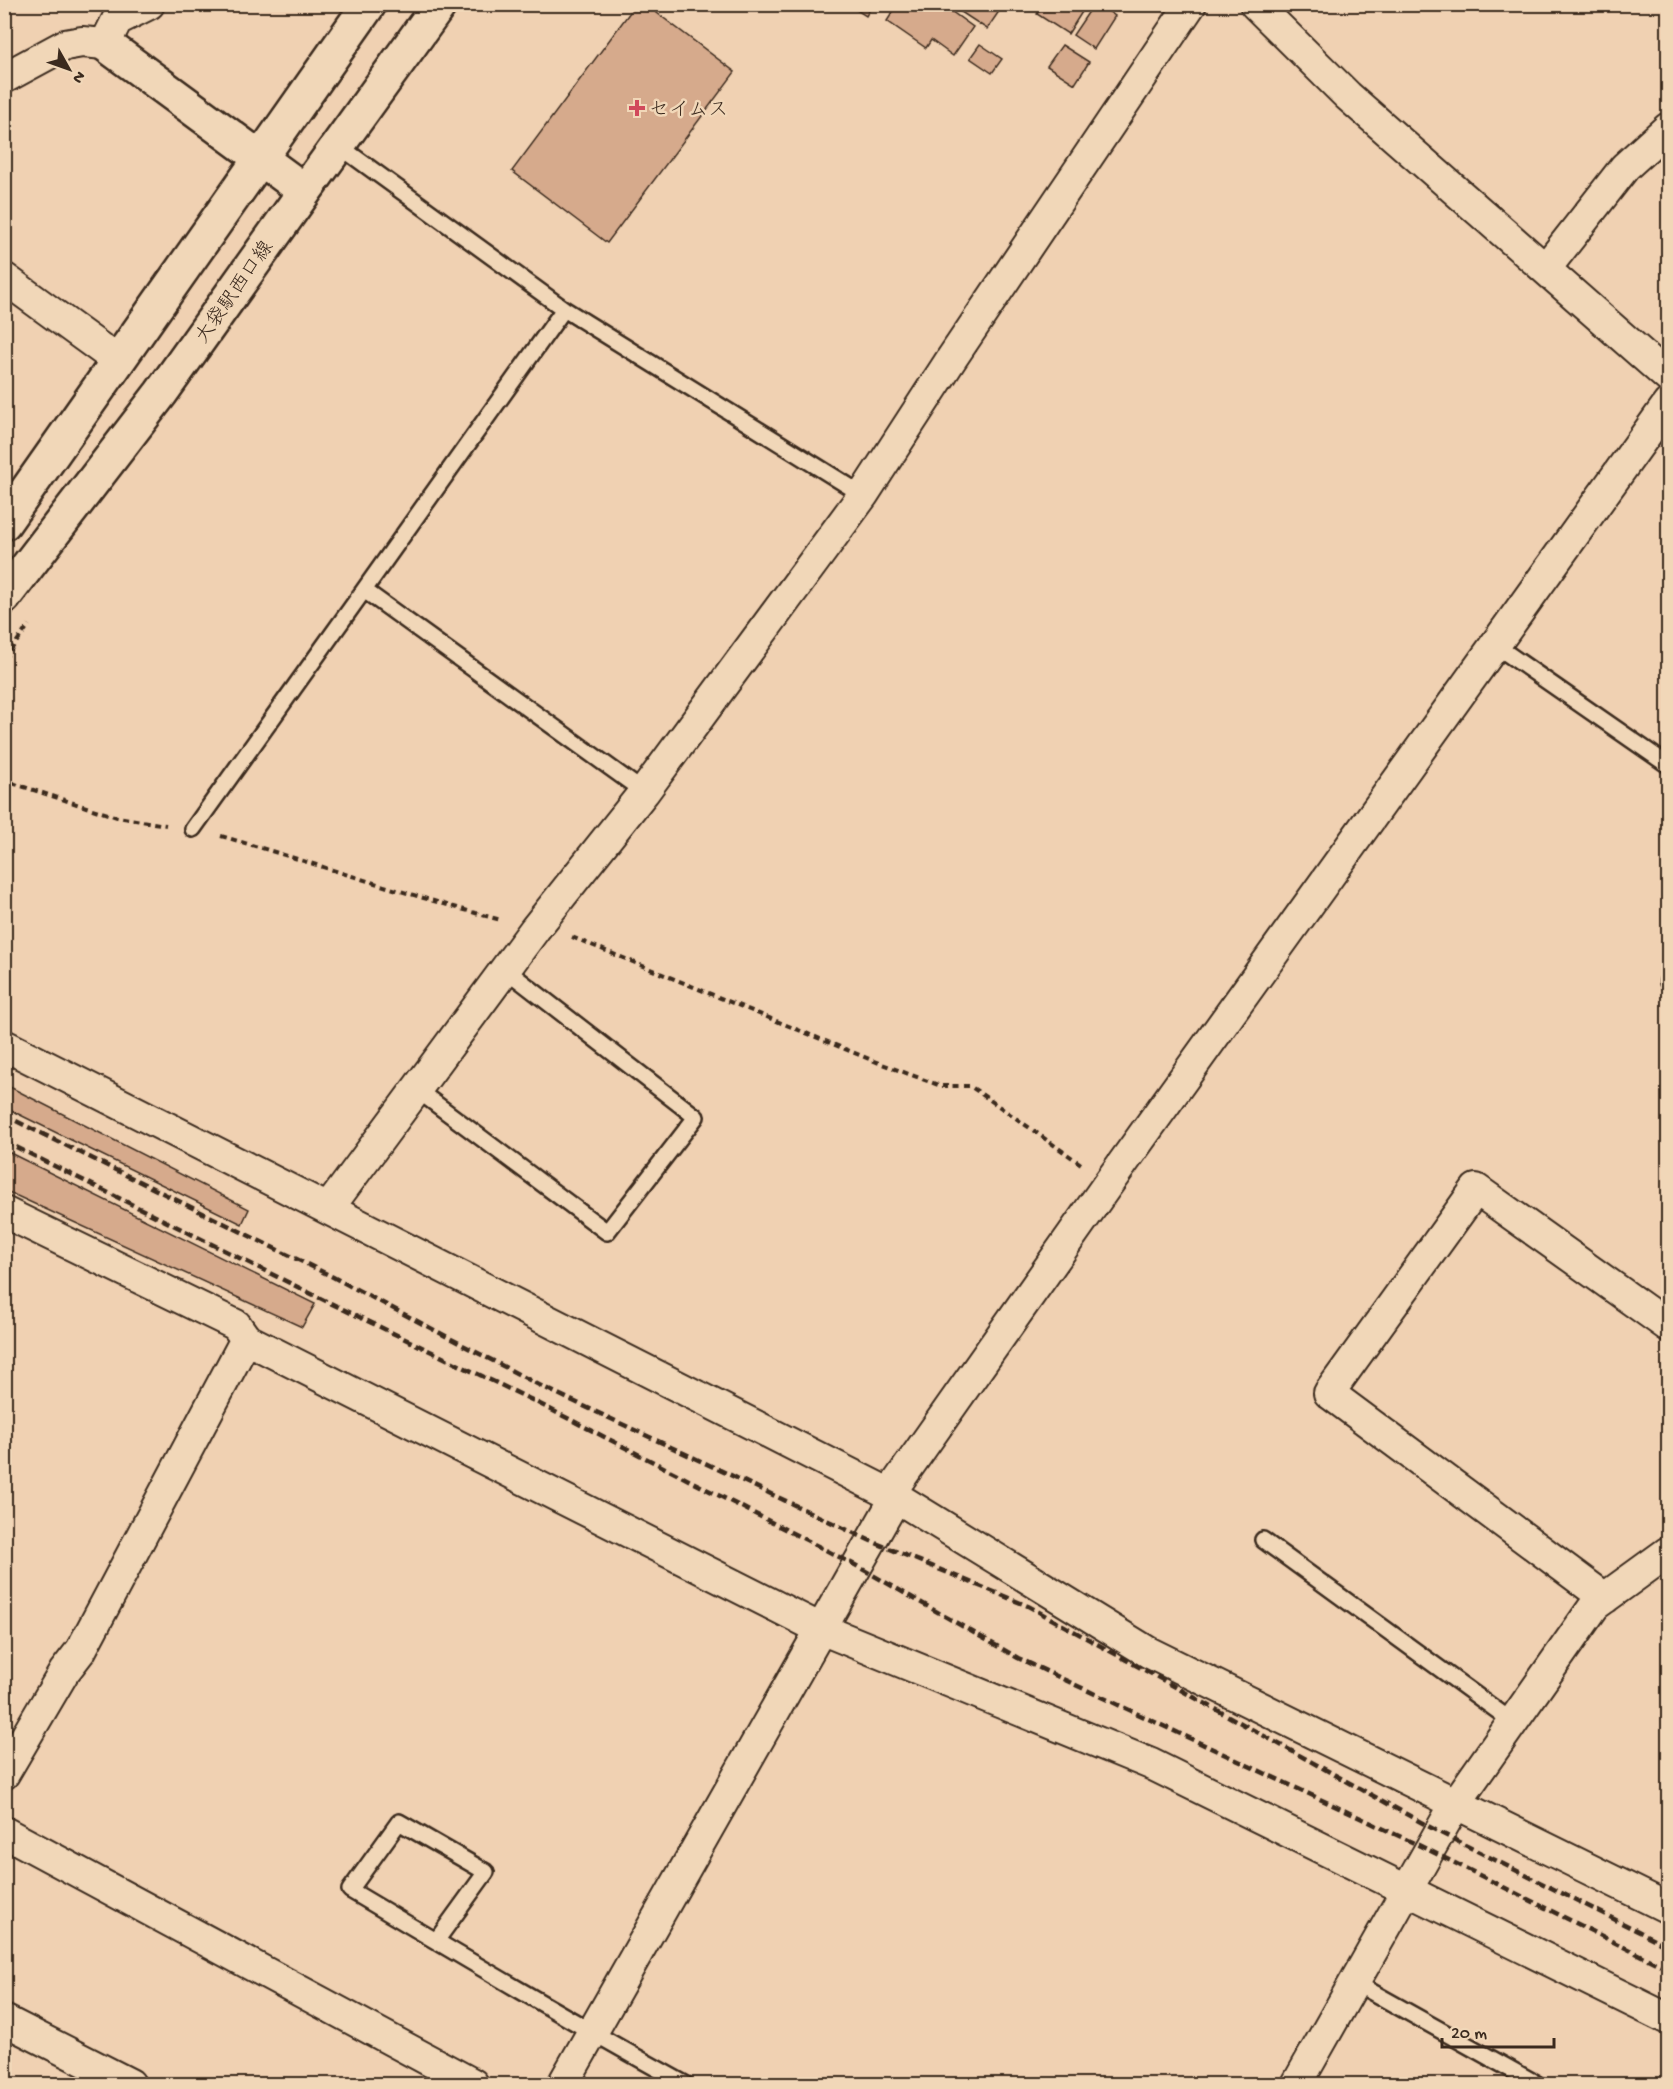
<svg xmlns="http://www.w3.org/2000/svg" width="1673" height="2089" font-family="'Gochi Hand','Klee One',sans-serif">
<rect width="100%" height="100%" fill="#f0d1b2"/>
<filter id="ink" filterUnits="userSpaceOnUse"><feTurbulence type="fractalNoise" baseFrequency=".0167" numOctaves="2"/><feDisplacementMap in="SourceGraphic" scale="12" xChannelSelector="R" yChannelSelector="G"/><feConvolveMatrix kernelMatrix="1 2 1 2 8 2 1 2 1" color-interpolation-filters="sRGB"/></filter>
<g filter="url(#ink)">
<path fill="#d6aa8c" stroke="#3b2a1e" stroke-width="1.5" d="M636,4H645L735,72L607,243L512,171Z
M847,4H873L866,16Z
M898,4H941L973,27L953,56L931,40L926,48L887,21Z
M962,4H1004L987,29L958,10Z
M1043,4H1087L1068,34L1037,14Z
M1094,4H1098L1115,16L1094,49L1073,35Z
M980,44L1002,59L992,73L970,58Z
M1062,45L1089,62L1075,84L1047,66Z
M4,1084L249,1209L242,1224L4,1107Z
M4,1150L315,1304L302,1327L4,1190Z"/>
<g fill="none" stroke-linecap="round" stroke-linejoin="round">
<defs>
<path id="service" d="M338,145L564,309L863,495
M364,590L564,309
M1495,645L1668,765
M193,829L364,590L644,792
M1668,981V982
M416,1089L607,1232L696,1117L505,969
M1263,1540L1513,1722
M436,1941L486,1872L399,1822L350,1890C461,1956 572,2022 685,2084
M1354,1982L1537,2084"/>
<path id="minor" d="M1191,4L952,358L863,495L644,792L535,929L328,1209L896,1497L1148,1652L1668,1908
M1255,4L1348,96L1668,377
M4,78L65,45L82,42L105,44L117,20L149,4
M1546,268L1625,167L1668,128
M4,278L118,361
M4,1045L328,1209
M4,1212L236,1325L246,1339L81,1650L64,1672L4,1774
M246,1339L821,1629L1151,1764L1668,2019
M1605,1598L1329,1393L1476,1189L1668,1326
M4,1832L473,2084
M4,2020L130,2084
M563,2084L896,1497L897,1483L1110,1181L1668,404
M1297,2084L1456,1803L1595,1605L1668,1552"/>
<path id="tertiary" d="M105,44L305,191
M4,523L369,4
M4,597L161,393L305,191L440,4"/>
</defs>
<use href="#service" stroke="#3b2a1e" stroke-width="20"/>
<use href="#minor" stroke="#3b2a1e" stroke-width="34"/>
<use href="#tertiary" stroke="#3b2a1e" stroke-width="38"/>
<path stroke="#3b2a1e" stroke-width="4" stroke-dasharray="6 4.5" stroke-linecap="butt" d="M4,659L29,625
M4,776L15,784L117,817L166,825
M221,836C314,863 407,895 501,920
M572,937L874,1061L941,1086H970L1081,1164"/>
<use href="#service" stroke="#f1d7b8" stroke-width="15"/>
<use href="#minor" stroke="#f1d7b8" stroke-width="30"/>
<use href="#tertiary" stroke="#f1d7b8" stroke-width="33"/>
<path stroke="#3b2a1e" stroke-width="4.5" stroke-dasharray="9 4.5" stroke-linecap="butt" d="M4,1115L333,1277L541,1386L871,1541L1028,1606L1439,1832L1668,1946
M4,1141L326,1301L534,1401L857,1566L1018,1658L1429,1850L1668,1969"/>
</g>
</g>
<path fill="#d1495b" stroke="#f1d7b8" stroke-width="2" d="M634 99h6v6h6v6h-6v6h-6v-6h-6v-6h6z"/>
<g text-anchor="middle" stroke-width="5" stroke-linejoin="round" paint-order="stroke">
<g font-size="20" fill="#3b2a1e" stroke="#f1d7b8" text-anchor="start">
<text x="649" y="115">セイムス</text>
</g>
<g font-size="20" fill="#3b2a1e" stroke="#f1d7b8">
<text transform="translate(233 291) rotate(-55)" y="7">大袋駅西口線</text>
</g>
</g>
<rect width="1673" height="2089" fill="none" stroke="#f1d7b8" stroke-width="24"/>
<rect x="12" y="12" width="1649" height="2065" fill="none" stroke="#3b2a1e" stroke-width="2" filter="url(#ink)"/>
<g transform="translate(69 69) rotate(130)" stroke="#f1d7b8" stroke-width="4.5" paint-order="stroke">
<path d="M0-4.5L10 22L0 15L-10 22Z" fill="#3b2a1e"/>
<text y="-9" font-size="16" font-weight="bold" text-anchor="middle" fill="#3b2a1e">N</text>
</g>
<path d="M1442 2038v9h112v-9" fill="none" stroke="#3b2a1e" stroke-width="3"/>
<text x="1451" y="2038" font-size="18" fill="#3b2a1e" stroke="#f1d7b8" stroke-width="4.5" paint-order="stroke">20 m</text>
</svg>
